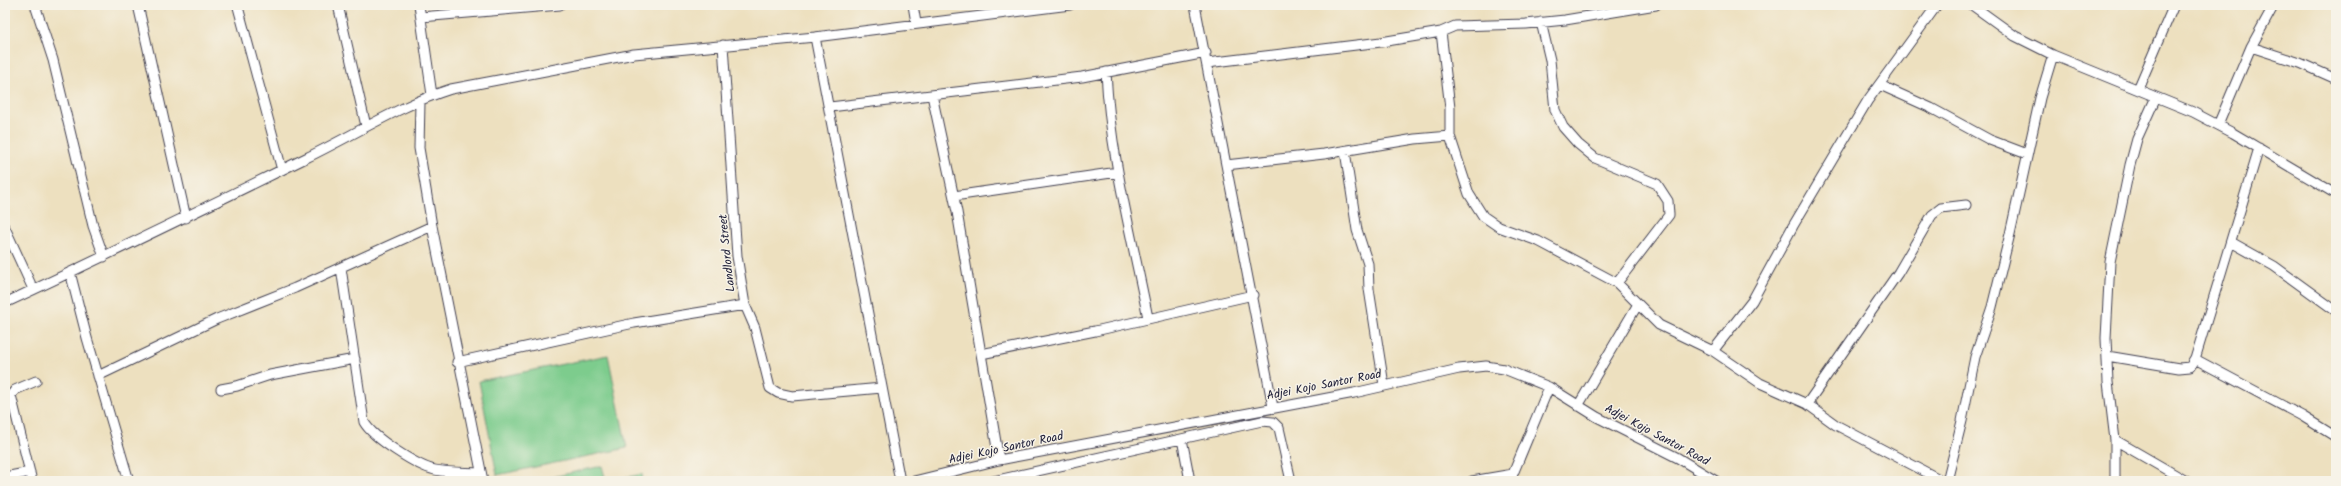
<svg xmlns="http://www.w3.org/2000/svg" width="2341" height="486" font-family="Kalam,sans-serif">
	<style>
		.green { fill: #7dcc8d; stroke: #507764 }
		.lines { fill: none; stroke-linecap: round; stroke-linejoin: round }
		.street-casing { stroke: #403e4f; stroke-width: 11 }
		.street { stroke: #fff; stroke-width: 9 }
		.labels { text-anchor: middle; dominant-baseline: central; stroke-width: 3; stroke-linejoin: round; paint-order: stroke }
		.street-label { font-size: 12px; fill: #22223b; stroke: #f7f3e8 }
	</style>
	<rect width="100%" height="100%" fill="#f7f3e8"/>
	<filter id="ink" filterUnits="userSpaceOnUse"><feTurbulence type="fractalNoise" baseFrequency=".025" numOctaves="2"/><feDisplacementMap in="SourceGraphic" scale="8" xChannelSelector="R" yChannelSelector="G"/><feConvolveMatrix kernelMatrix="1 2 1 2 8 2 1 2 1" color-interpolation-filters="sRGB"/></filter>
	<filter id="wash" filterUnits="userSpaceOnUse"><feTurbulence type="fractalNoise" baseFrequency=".012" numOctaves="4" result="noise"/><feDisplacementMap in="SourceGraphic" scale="16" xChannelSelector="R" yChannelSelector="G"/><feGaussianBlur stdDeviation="0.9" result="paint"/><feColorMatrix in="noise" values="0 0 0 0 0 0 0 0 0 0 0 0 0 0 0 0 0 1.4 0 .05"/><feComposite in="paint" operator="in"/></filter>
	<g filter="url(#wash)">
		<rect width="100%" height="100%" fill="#ede0bf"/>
		<path class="green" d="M608,355L627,448L497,475L479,381Z
			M602,466L606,481H534Z
			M642,474L643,481H614V480Z"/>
	</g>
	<g filter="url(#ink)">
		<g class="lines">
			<g class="street-casing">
				<path id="street" d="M35,5L53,60L93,226L104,257
					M138,5L186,218
					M338,5L366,126
					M419,5L432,95
					M913,5L916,23
					M1195,5L1273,407
					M1972,5L2015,36L2053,55L2156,97L2137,139L2130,165L2110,262L2106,338L2108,382L2115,440V481
					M238,7L282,170
					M421,17L560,5
					M1541,22L1550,60L1555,110L1563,127L1578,144L1595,158L1657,184L1668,201L1669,215L1617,283
					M1441,32L1450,108V136
					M815,37L900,481
					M723,45L737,256L745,305L755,328L770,388L778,393L792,396L882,388
					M2251,47L2300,63L2336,79
					M1207,63L1381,42L1441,32L1455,26L1526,24L1565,20L1656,5
					M1106,72C1110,155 1132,237 1148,318
					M1880,85L1931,108L1990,140L2027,154
					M2138,89L2174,5
					M932,95L957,212L999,460
					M2156,97L2193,112L2233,133L2336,194
					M420,102L419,148L432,226L483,481
					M830,107L1082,77L1206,53
					M2218,125L2251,47L2274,5
					M1345,151L1357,230L1368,264L1369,289L1384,385
					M1226,165L1324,154L1415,139L1450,136L1469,194L1483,216L1499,227L1538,241L1617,283L1659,325L1713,351L1760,383L1807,404L1836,425L1943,481
					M954,196L1118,172
					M5,228L33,289
					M2231,242L2274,266L2336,311
					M341,268L364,422C373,438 417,466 435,470C450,473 466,472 481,473
					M70,272L87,338L129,481
					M5,303C106,256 206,207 306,158C354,135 400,105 451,89L634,54L815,37L1070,5
					M1713,351L1752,301L1793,226L1868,100L1937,5
					M981,354L1095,331L1253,295
					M2107,356L2179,368L2190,367L2195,359L2259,148
					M2195,359L2302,416L2336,437
					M457,362L634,323L745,305
					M98,376L217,319L295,288L432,226
					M221,389L237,386L270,375L355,359
					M1807,404L1898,273L1932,215L1941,208L1966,205
					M1578,406L1638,304
					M1182,439L1190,481
					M2115,440L2186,481
					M5,477L30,472
					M32,481L11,395L15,390L36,381
					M914,481L999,460L1354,393L1459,369L1486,366L1504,369L1549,387L1597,417L1678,458L1716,481
					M993,481L1262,421L1273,422L1279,428L1291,481
					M1472,481L1513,474
					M1510,481L1549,387
					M1947,481L1962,421L1975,357L1992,307L2010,234L2040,98L2053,55"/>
			</g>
			<use href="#street" class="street"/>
		</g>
	</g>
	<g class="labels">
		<g class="street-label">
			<text transform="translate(727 253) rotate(-96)">Landlord Street</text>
			<text transform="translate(1324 385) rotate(-11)">Adjei Kojo Santor Road</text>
			<text transform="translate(1657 435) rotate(28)">Adjei Kojo Santor Road</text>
			<text transform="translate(1006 448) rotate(-12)">Adjei Kojo Santor Road</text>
		</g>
	</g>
	<rect width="2341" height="486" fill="none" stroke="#f7f3e8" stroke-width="20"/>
</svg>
